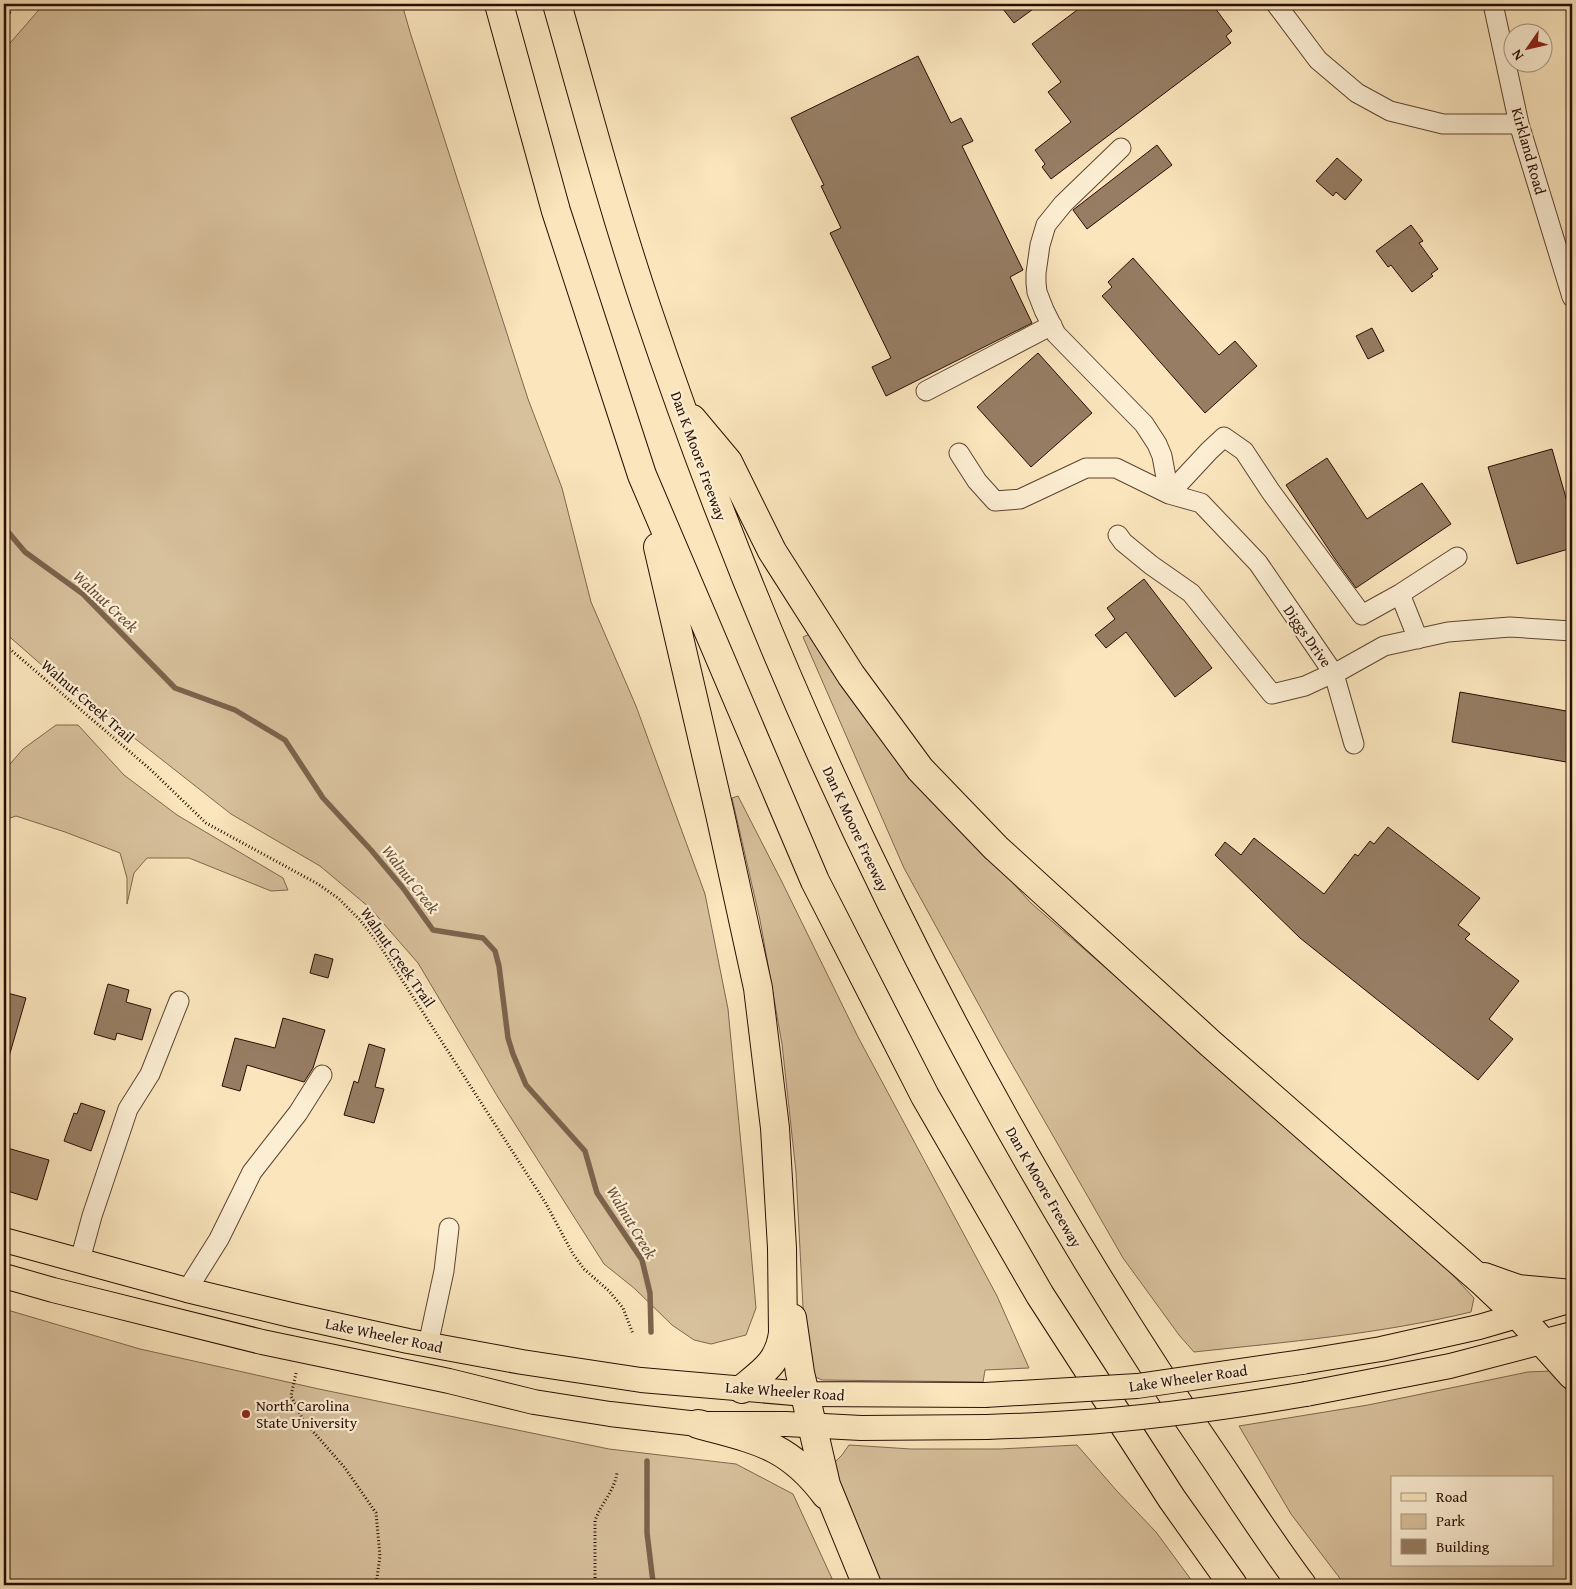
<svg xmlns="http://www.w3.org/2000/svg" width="1576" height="1589" font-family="'Gentium Book Plus',serif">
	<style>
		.green { fill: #d7c09c; stroke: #80664f; fill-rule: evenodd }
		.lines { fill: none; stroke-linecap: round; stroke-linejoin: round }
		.stream { stroke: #7c634c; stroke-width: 5.5 }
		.building { fill: #967d63; stroke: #2a0d02 }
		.minor-casing { stroke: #5e4330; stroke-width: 21 }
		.major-casing { stroke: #2a0d02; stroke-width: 26 }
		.highway-casing { stroke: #2a0d02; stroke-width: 30 }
		.path { stroke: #2a0d02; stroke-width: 3; stroke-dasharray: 1 2.5; stroke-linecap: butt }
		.minor { stroke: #fceed3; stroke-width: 19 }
		.major { stroke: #fae5bc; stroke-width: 24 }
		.highway { stroke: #fae5bc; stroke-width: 28 }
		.rail { stroke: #2a0d02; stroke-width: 4; stroke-dasharray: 9 9; stroke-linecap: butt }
		.major-bridge-casing { stroke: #2a0d02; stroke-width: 26; stroke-linecap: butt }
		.major-bridge { stroke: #fae5bc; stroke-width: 24 }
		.poi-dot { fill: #8f2418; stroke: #fceed3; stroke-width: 2 }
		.labels { text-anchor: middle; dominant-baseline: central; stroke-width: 4.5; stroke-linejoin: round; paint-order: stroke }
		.street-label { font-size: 15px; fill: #2a0d02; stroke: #fceed3 }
		.poi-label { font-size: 15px; fill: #2a0d02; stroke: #fceed3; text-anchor: start }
		.water-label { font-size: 16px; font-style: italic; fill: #684d39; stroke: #fceed3 }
	</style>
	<rect width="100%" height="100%" fill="#fae5bc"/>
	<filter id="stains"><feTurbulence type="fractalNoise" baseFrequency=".004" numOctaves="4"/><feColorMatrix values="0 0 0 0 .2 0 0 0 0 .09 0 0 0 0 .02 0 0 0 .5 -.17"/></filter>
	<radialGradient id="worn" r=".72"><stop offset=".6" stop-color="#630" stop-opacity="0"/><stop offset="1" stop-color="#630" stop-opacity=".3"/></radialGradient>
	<path class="green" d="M44,4H402L410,32L528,399L562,488L591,602L636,706L705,894L728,1009L748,1217L756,1308L746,1335L711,1344L694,1340L672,1325L634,1288L604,1264L499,1099L418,963L370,908L320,866L231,814L44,667L4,632V50Z
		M810,634L916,777L1031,903L1311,1146L1448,1270L1474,1298L1471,1312C1380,1334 1287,1342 1194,1352L1179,1335L1123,1258L1001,1045L904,868L803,637Z
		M56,725H78L124,775L177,815L283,878L288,890L271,891L189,858H147L134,873L127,904V878L120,853L65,832L16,816L4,820V771L23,749Z
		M738,796L782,882L858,1037L997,1296L1029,1368L985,1370L983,1382L822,1380L813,1376L804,1327L796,1172L782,1044L760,920L732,798Z
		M4,1309L140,1349L319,1389L609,1449L736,1464L793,1494L835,1585H4Z
		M1551,1371L1572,1397V1585H1345L1291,1514L1239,1426L1368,1405L1528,1372ZM1392,1478H1552V1565H1392Z
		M849,1445L911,1449H1000L1077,1445L1116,1490L1156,1532L1195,1585H877L832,1465L842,1455Z"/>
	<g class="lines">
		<path class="stream" d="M4,527L25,552L83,594L175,688L235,710L285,740L323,798L371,850L403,888L433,930L483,938L495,951L499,966L508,1038L513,1054L526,1085L585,1151L597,1193L642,1260L650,1293L651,1332
			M647,1461V1533L653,1582L655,1585"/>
	</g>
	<path class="building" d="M999,4H1040L1014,23Z
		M1085,4H1212L1232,31L1226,36L1231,43L1051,179L1042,167L1045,164L1035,150L1071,122L1048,92L1061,82L1032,44Z
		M918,56L951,123L961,118L973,141L962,146L1023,270L1010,277L1032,323L886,396L872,367L891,358L830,233L841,228L821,186L824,185L791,118Z
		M1157,145L1172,165L1087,229L1073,210Z
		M1337,158L1362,180L1345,200L1336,192L1333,196L1316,181Z
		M1411,225L1423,241L1419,243L1438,269L1431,274L1433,276L1412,292L1391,265L1388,267L1376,251Z
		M1133,258L1219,355L1235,341L1257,366L1205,413L1102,296L1112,287L1108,282Z
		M1372,328L1384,351L1368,359L1356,336Z
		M1038,353L1092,413L1031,467L977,407Z
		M1552,449L1572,519V548L1517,564L1488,467Z
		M1327,458L1367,519L1422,483L1451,524L1356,588L1335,559L1286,485Z
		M1144,579L1212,668L1175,697L1126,632L1106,648L1095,635L1115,619L1107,608Z
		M1460,692L1572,712V763L1452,742Z
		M1388,827L1480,898L1458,925L1470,934L1465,939L1519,981L1489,1019L1513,1039L1478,1080L1300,938L1215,855L1225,842L1241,855L1254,838L1324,894L1355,854L1358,856L1370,841L1374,844Z
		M315,954L333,959L328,978L310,973Z
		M108,984L129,990L126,1002L151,1009L142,1040L117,1033L115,1040L94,1034Z
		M4,992L26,998L8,1060H4Z
		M283,1018L325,1030L313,1068L304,1082L247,1065L240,1091L222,1086L235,1038L275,1048Z
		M369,1044L385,1049L375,1087L384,1089L374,1123L344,1115L354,1081L358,1083Z
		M81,1103L105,1111L91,1151L64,1141L74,1113L77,1114Z
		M4,1147L49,1160L37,1200L4,1190Z"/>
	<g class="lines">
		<g class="minor-casing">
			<path id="minor" d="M1276,4L1318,60L1357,93L1390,111L1443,124H1519
				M1493,4L1519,124L1572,297
				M1121,148L1063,204L1046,225L1040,245L1036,273V283L1037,292L1044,310L1056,334L1144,424L1157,444L1162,456L1169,494
				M926,391L1052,325
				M959,453L977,481L995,501L1020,499L1086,468H1116L1169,494L1201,503L1258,563L1334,674L1384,646L1448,632L1510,627L1572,631
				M1169,494L1209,451L1224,437L1244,451L1271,492L1362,615L1400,594
				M1118,535L1123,542L1151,565L1191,593L1272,694L1305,686L1333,673
				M1418,639L1400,594L1457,557
				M1334,674L1354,744
				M80,1260L92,1216L128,1109L150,1074L179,1001
				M187,1290L219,1239L252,1172L298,1113L322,1075
				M428,1345L444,1271L449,1228"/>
		</g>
		<g class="major-casing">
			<path id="major" d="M4,1240L187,1290L291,1315L408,1341L522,1362L641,1380L805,1394L985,1395
				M4,1276L53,1290L262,1342L449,1381L534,1402L610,1414L698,1424H786L861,1428L987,1427
				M1302,1362L1381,1349L1479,1327L1572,1300
				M1306,1394L1450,1366L1572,1334"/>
		</g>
		<g class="highway-casing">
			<path id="highway" d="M499,4L556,211L642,475L815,881L925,1096L1040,1295L1172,1499L1233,1585
				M557,4C586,106 613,208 647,309C784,716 974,1107 1217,1461C1245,1503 1272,1545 1302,1585
				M692,419L728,462L772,551L851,675L920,769L996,848L1211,1044L1484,1283L1519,1316L1572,1375
				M658,547L720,814L758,988L775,1128L782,1248L783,1333C779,1362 764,1371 742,1389
				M1484,1277L1518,1289L1572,1294
				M792,1318L800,1373L826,1485L867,1585
				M698,1424C756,1440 788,1444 826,1495"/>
		</g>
		<path class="path" d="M4,644L150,769L206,823L318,884L338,898L359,919L377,941L545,1202L573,1254L584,1269L609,1291L623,1308L633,1334
			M296,1373L291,1396L303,1420L345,1468L376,1513L380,1556L376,1585
			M595,1585V1521C601,1503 614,1492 617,1473"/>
		<use href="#minor" class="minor"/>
		<use href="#major" class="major"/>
		<use href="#highway" class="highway"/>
		<path class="rail" d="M4,18L16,4"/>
		<g class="major-bridge-casing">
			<path id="major-bridge" d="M985,1395L1137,1386L1302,1362
				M987,1427C1015,1426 1043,1425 1071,1423C1150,1418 1229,1407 1306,1394"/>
		</g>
		<use href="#major-bridge" class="major-bridge"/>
	</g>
	<circle class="poi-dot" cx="246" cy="1414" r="5"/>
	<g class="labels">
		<g class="street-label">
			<text transform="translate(1529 151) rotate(74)">Kirkland Road</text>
			<text transform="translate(699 456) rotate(70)">Dan K Moore Freeway</text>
			<text transform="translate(1308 636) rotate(55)">Diggs Drive</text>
			<text transform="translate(88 701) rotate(41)">Walnut Creek Trail</text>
			<text transform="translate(856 829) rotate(65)">Dan K Moore Freeway</text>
			<text transform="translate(398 957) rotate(55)">Walnut Creek Trail</text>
			<text transform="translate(1044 1187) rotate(60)">Dan K Moore Freeway</text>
			<text transform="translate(384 1335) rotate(12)">Lake Wheeler Road</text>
			<text transform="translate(1188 1378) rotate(-8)">Lake Wheeler Road</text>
			<text transform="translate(785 1391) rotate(4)">Lake Wheeler Road</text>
		</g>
		<g class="poi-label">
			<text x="256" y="1405">North Carolina<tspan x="256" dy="17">State University</tspan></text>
		</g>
		<g class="water-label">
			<text transform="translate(106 601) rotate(43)">Walnut Creek</text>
			<text transform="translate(411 879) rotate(52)">Walnut Creek</text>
			<text transform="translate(632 1222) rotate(59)">Walnut Creek</text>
		</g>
	</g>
	<rect width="1576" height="1589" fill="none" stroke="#fae5bc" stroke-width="20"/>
	<rect x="5" y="5" width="1566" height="1579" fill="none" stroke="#2a0d02" stroke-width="2.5"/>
	<rect x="10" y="10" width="1556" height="1569" fill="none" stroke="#2a0d02"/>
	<rect x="1391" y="1476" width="162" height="90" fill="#fceed3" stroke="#a8947f"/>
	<rect x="1401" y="1493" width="25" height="8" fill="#fae5bc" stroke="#a8947f"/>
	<text x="1436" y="1502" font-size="15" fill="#2a0d02">Road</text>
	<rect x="1401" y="1514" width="25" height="15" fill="#d7c09c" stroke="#a8947f"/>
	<text x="1436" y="1526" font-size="15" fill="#2a0d02">Park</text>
	<rect x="1401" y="1539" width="25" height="15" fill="#967d63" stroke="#a8947f"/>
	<text x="1436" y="1552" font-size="15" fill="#2a0d02">Building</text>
	<g transform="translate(1528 48) rotate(236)"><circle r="24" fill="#fceed3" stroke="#a8947f"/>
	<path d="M0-4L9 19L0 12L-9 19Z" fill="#8f2418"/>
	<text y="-8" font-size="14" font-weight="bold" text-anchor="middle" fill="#2a0d02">N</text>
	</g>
	<rect width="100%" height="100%" filter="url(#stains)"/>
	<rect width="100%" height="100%" fill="url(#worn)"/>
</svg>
